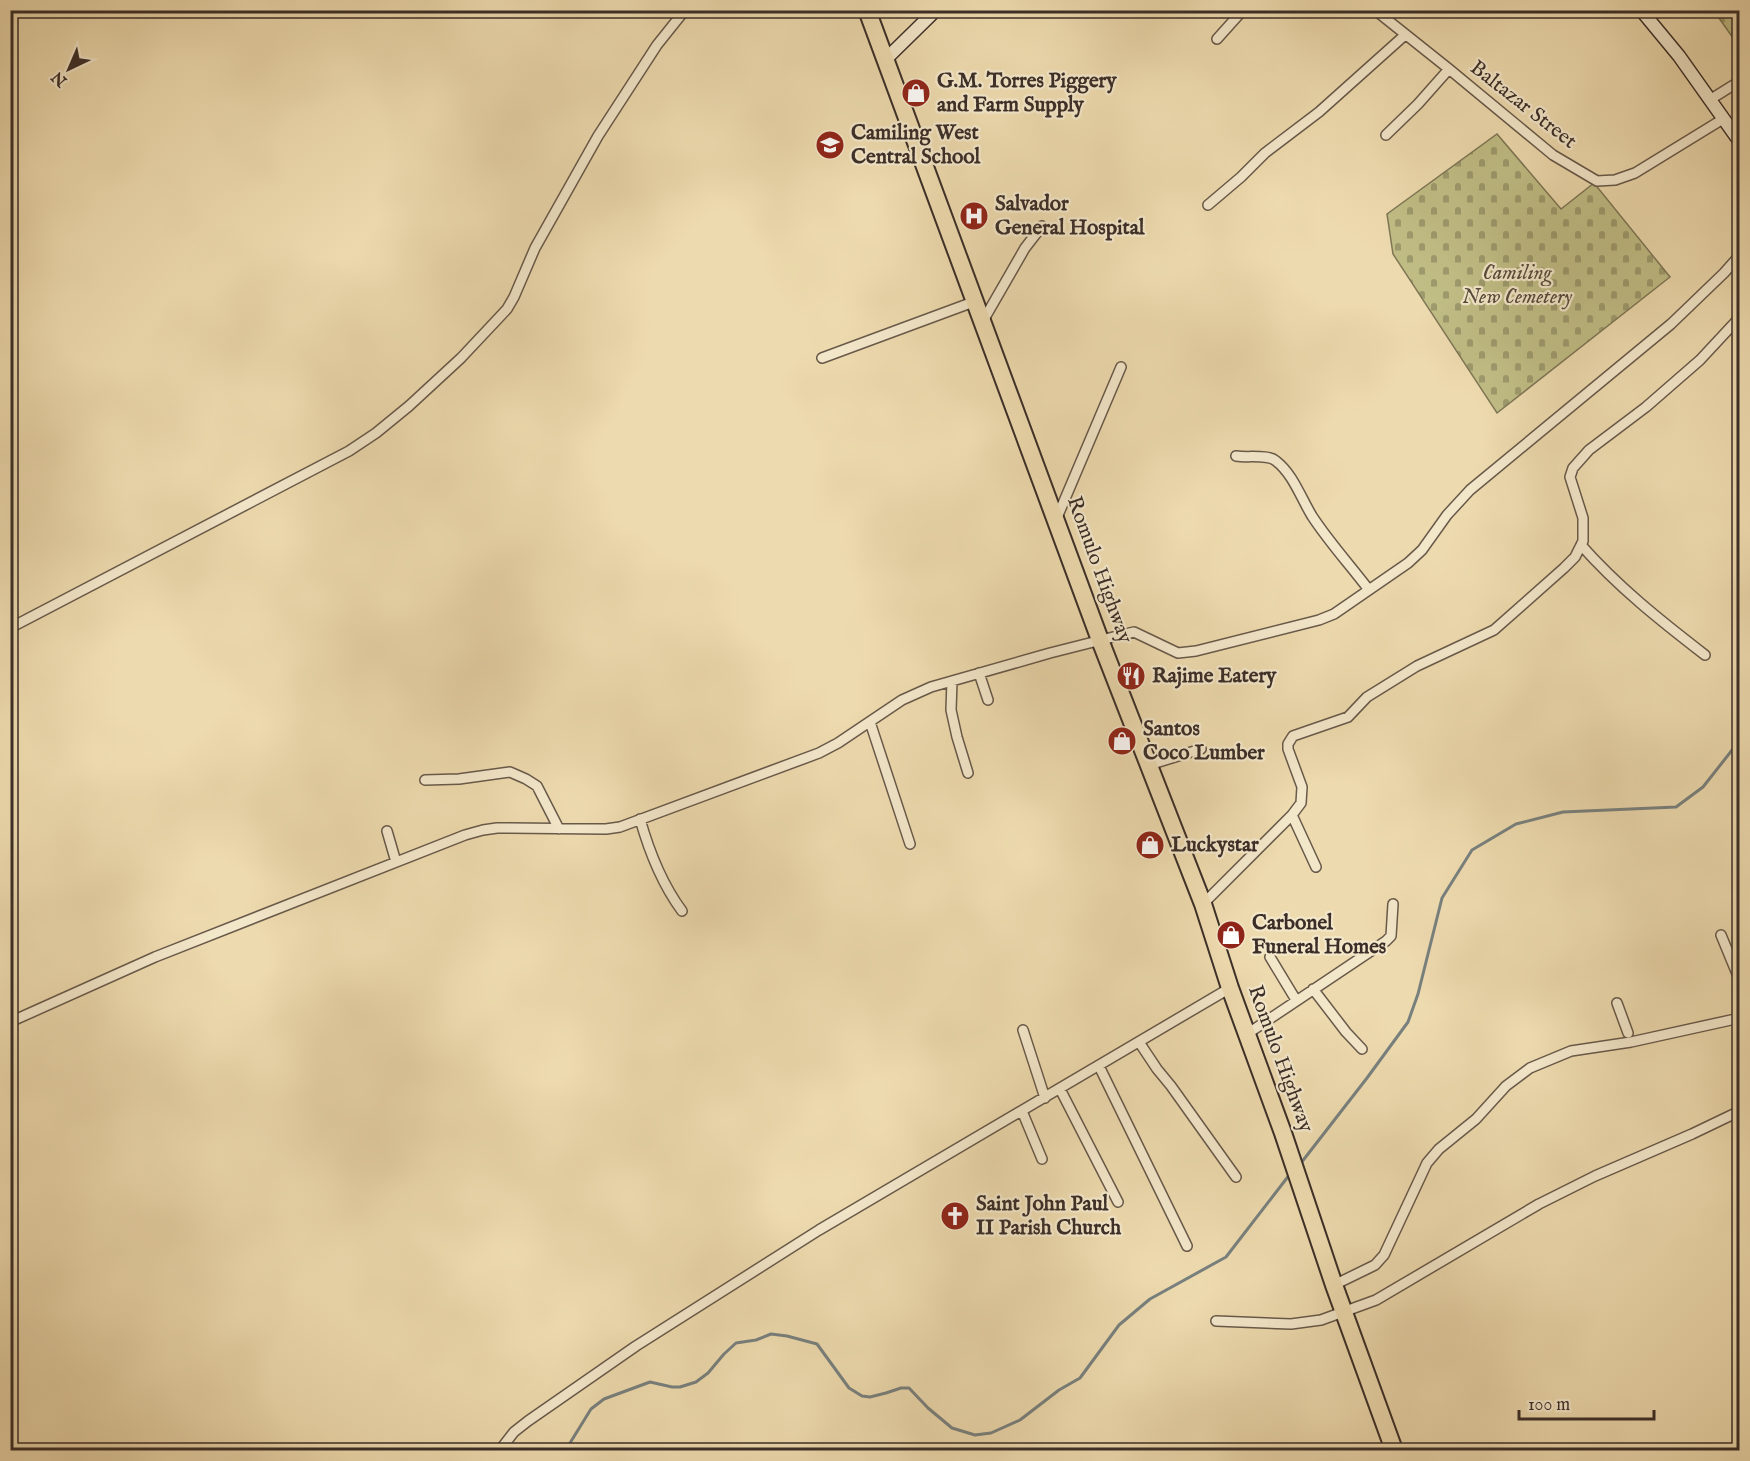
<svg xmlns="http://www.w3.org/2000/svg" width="1750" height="1461" font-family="'IM FELL English',serif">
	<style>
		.cemetery { fill: url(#cemetery-stones); stroke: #7e7656; stroke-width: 1.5 }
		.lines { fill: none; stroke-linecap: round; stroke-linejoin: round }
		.stream { stroke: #78807e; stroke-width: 3 }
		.street-casing { stroke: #68594a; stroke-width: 12 }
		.secondary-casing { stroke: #3b2e28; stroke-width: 15 }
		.highway-casing { stroke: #3b2e28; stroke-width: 20 }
		.street { stroke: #f3e7ca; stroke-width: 9 }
		.secondary { stroke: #f3e7ca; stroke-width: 12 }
		.highway { stroke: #eddaae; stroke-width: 16 }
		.labels { text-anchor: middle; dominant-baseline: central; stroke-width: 4.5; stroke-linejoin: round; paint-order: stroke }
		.poi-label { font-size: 21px; font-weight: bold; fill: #3b2e28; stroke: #f3e7ca; text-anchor: start }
		.street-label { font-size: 21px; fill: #3b2e28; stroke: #f3e7ca }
		.park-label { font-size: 21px; font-style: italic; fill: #564b3b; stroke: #f3e7ca }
	</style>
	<defs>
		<pattern id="cemetery-stones" width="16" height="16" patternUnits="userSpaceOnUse" patternTransform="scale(1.5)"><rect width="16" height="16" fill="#c0bd85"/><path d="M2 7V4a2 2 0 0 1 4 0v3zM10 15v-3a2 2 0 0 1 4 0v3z" fill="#9d9a6d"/></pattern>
	</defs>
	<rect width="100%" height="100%" fill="#eddaae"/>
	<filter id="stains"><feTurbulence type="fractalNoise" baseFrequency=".00333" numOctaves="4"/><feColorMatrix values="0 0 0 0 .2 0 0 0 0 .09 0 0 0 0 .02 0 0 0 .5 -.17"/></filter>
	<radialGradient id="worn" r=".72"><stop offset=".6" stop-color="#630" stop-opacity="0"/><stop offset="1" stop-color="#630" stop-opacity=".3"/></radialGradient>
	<path class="cemetery" d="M1714,11H1739L1740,44L1738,45Z
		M1497,134L1561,209L1594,183L1670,277L1497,413L1393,254L1387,214Z"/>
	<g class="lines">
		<path class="stream" d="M1301,1163L1367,1078L1408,1022L1418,994L1442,898L1472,850L1516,824L1563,812L1676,807L1703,787L1740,740
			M567,1450L570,1443L591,1409L604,1399L650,1382L672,1387H680L696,1382L708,1373L724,1354L736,1343L756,1340L771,1334L787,1336L817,1344L849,1388L862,1396L870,1397L886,1393L901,1388H909L928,1408L952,1428L975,1435L991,1433L1020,1420L1059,1390L1080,1378L1119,1325L1150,1299L1226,1257L1290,1174"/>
		<g class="street-casing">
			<path id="street" d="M1375,10L1449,69L1553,155L1597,181L1615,180L1635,173L1723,119
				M1217,39L1243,10
				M1711,99L1740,81
				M1386,135L1418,104L1449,69
				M1208,205L1241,177L1265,153L1319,112L1405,35
				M983,321L1025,248L1042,226
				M822,358L976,301
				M1236,456C1248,458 1268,454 1276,461C1293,474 1301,498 1312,516C1329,542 1350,565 1369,590
				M1056,520L1121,367
				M1581,545C1618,587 1661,621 1705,655
				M10,628L349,451L376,433L409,406L461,358L507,309L514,297L535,248L598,136L657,45L685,10
				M979,673L988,700
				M952,681L951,710L957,737L968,773
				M870,722L910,844
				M1149,765L1201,749
				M425,780L459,779L510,772L526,779L537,786L559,829
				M1292,815L1316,867
				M640,819C649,851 662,884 682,911
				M387,831L396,862
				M1203,904L1292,815L1301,803L1302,787L1288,749V744L1293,736L1348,717L1367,697L1417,666L1494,630L1564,568L1575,557L1583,541V518L1570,477L1573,468L1589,450L1646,407L1700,360L1740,317
				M1721,935L1740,981
				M1270,957L1296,1000
				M1313,989L1346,1032L1362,1049
				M1617,1003L1628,1033
				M10,1022L155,957L465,835L483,830L497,828L606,829L620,827L819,753L838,743L902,700L931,687L1050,653L1125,634L1134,632L1178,653L1196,651L1319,620L1334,614L1408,563L1422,550L1447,515L1470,490L1671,324L1724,273L1740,255
				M1023,1030L1045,1098
				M1247,1034L1386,941L1391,936L1393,904
				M1139,1042L1157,1069L1171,1086L1236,1177
				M1099,1066L1187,1246
				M1060,1089L1118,1202
				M1022,1111L1042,1159
				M1334,1285L1375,1265L1384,1255L1427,1163L1439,1149L1476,1119L1506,1086L1530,1068L1571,1051L1631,1042L1740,1018
				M1216,1321L1291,1324L1321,1320L1376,1300L1539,1204L1595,1176L1692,1134L1740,1111
				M500,1450L514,1432L528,1421L636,1346L819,1230L1230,988"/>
		</g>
		<g class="secondary-casing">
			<path id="secondary" d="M1641,10L1679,56L1740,142
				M886,59L936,10"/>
		</g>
		<g class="highway-casing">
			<path id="highway" d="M867,10L1100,640L1203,904L1230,988L1283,1133L1334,1285L1394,1450"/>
		</g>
		<use href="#street" class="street"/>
		<use href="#secondary" class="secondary"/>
		<use href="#highway" class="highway"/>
	</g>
	<defs>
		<g id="shop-disc" transform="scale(1.5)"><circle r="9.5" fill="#8f2418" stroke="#f3e7ca"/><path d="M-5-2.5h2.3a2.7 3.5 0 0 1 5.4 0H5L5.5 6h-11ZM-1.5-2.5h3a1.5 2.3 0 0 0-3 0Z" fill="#fff"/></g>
		<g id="school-disc" transform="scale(1.5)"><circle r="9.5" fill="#8f2418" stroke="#f3e7ca"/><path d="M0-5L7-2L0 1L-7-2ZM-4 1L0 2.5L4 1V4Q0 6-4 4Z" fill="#fff"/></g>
		<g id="hospital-disc" transform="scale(1.5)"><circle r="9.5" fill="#8f2418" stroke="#f3e7ca"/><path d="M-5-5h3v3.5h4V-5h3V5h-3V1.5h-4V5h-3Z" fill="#fff"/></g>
		<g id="restaurant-disc" transform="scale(1.5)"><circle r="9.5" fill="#8f2418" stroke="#f3e7ca"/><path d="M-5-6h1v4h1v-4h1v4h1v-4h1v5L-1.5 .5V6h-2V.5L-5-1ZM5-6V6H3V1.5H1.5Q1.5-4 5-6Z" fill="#fff"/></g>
		<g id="church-disc" transform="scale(1.5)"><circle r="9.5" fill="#8f2418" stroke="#f3e7ca"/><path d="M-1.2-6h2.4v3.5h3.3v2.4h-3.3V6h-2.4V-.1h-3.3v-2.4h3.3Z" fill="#fff"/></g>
	</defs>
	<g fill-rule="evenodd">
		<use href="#shop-disc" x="916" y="93"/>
		<use href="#school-disc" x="830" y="145"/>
		<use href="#hospital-disc" x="974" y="216"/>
		<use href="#restaurant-disc" x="1131" y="676"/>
		<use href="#shop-disc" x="1122" y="741"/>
		<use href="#shop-disc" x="1150" y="845"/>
		<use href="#shop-disc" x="1231" y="935"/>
		<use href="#church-disc" x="955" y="1216"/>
	</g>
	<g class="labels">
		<g class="poi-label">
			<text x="937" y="81">G.M. Torres Piggery<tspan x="937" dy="24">and Farm Supply</tspan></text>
			<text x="851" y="133">Camiling West<tspan x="851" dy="24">Central School</tspan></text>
			<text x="995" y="204">Salvador<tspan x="995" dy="24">General Hospital</tspan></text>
			<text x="1152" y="676">Rajime Eatery</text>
			<text x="1143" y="729">Santos<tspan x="1143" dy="24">Coco Lumber</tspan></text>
			<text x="1171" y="845">Luckystar</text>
			<text x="1252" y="923">Carbonel<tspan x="1252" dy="24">Funeral Homes</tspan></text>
			<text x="976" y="1204">Saint John Paul<tspan x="976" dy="24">II Parish Church</tspan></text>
		</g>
		<g class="street-label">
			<text transform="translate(1523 105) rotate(38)">Baltazar Street</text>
			<text transform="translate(1099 570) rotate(70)">Romulo Highway</text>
			<text transform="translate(1280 1059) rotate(70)">Romulo Highway</text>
		</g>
		<g class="park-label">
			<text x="1517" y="273">Camiling<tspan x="1517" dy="24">New Cemetery</tspan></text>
		</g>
	</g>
	<rect width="1750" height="1461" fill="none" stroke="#eddaae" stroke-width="36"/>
	<rect x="12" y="12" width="1726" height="1437" fill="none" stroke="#3b2e28" stroke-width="3"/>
	<rect x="18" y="18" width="1714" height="1425" fill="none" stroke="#3b2e28" stroke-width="1.5"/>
	<g transform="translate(69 69) rotate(224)" stroke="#f3e7ca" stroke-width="4.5" paint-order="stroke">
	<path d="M0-4.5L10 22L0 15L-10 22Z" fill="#3b2e28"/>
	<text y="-9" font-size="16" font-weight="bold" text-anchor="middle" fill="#3b2e28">N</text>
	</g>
	<path d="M1519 1410v9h135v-9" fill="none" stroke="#3b2e28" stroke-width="3"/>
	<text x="1528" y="1410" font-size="18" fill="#3b2e28" stroke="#f3e7ca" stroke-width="4.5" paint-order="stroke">100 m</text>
	<rect width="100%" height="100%" filter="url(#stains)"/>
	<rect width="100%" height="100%" fill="url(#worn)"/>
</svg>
